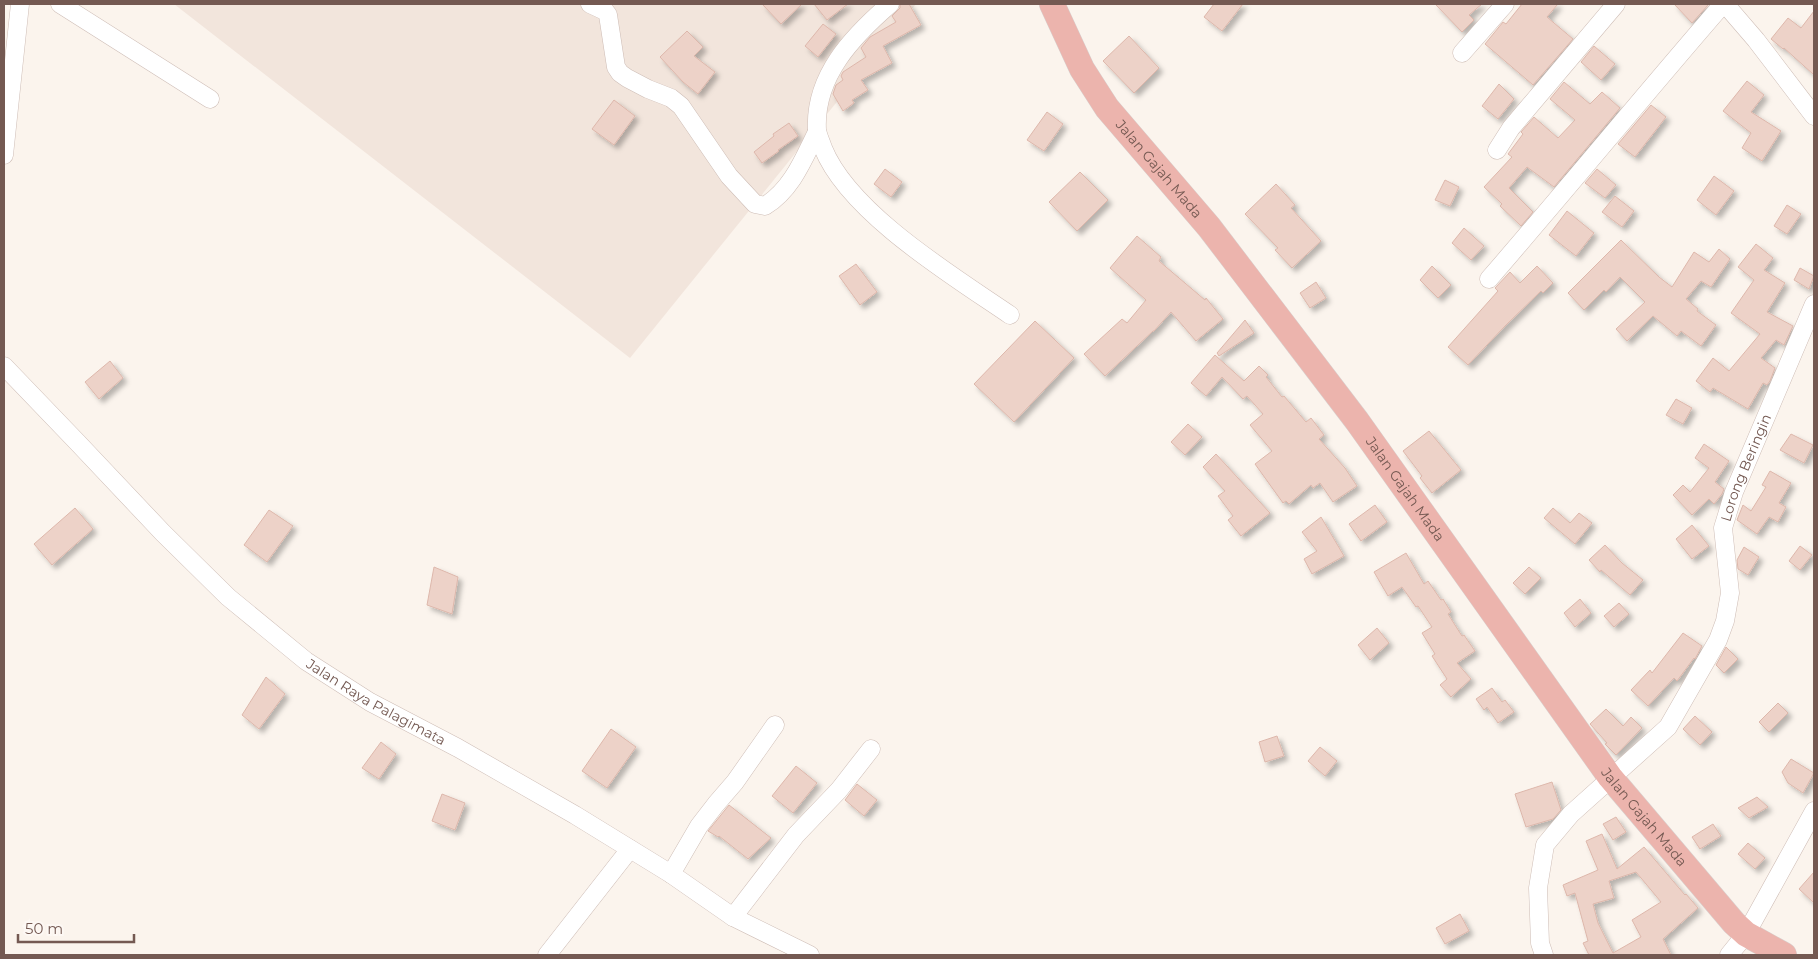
<svg xmlns="http://www.w3.org/2000/svg" width="1818" height="959" font-family="Montserrat,sans-serif">
	<style>
		.residential { fill: #f2e5dc }
		.building { fill: #edd2c8; stroke: #ddb7ab; fill-rule: evenodd; filter: url(#shadow) }
		.lines { fill: none; stroke-linecap: round; stroke-linejoin: round }
		.minor-casing { stroke: #cebdb6; stroke-width: 19 }
		.highway-casing { stroke: #d8d1cf; stroke-width: 26 }
		.minor { stroke: #fff; stroke-width: 18 }
		.highway { stroke: #ecb4ad; stroke-width: 25 }
		.labels { text-anchor: middle; dominant-baseline: central; stroke-width: 4.5; stroke-linejoin: round; paint-order: stroke }
		.street-label { font-size: 14px; fill: #745952; stroke: #fdf8f4 }
	</style>
	<defs>
		<filter id="shadow"><feDropShadow dx="4" dy="4" stdDeviation="2.5" flood-color="#0004"/></filter>
	</defs>
	<rect width="100%" height="100%" fill="#fbf4ed"/>
	<path class="residential" d="M174,4H916L630,358Z"/>
	<path class="building" d="M762,4H802L781,24Z
		M814,4H848L827,20Z
		M900,4H909L921,25L883,46L892,63L861,80L868,90L852,100L854,103L843,111L833,94L836,85L843,80L841,76L843,72L866,57L861,48L870,37L896,22L892,16L900,8Z
		M1214,4H1243L1222,31L1204,17Z
		M1435,4H1482L1469,15L1474,20L1462,32Z
		M1522,4H1558L1547,17L1573,39L1533,85L1485,44L1503,22L1506,24Z
		M1674,4H1709L1692,23Z
		M1814,11V75L1784,48L1783,49L1771,39L1788,18L1801,28Z
		M823,24L836,34L818,57L805,46Z
		M687,31L703,47L694,56L715,72L698,94L683,82L660,57Z
		M1129,36L1159,68L1134,93L1103,61Z
		M1594,46L1615,64L1601,80L1581,62Z
		M1747,81L1764,95L1751,112L1781,131L1762,161L1742,148L1751,133L1723,111Z
		M1564,82L1590,104L1602,92L1620,108L1554,187L1527,167L1509,188L1533,212L1521,226L1500,206L1502,204L1484,187L1512,157L1508,154L1523,134L1521,132L1534,117L1558,138L1575,120L1550,99Z
		M1499,84L1514,99L1498,119L1482,106Z
		M614,100L635,116L614,145L592,129Z
		M1651,105L1666,117L1635,157L1618,144Z
		M1047,112L1063,124L1044,151L1027,140Z
		M789,123L798,136L778,150L779,151L762,163L754,152L774,136L773,134Z
		M885,169L902,182L891,197L874,184Z
		M1597,169L1616,185L1605,198L1585,183Z
		M1080,172L1108,200L1077,231L1049,202Z
		M1714,176L1734,191L1716,215L1697,200Z
		M1445,180L1459,187L1450,206L1435,200Z
		M1276,184L1295,205L1291,208L1321,241L1292,268L1275,250L1278,248L1245,214Z
		M1615,196L1634,211L1622,227L1602,212Z
		M1787,205L1801,214L1787,234L1774,226Z
		M1567,211L1594,233L1576,256L1549,235Z
		M1464,228L1484,246L1471,260L1452,243Z
		M1137,236L1161,257L1159,261L1205,300L1206,298L1223,319L1196,341L1171,312L1154,331H1153L1105,376L1084,354L1122,319L1127,323L1146,300L1110,268Z
		M1621,240L1659,277L1672,287L1694,252L1709,262L1719,249L1730,259L1711,287L1701,281L1686,299L1698,309L1697,311L1716,325L1701,346L1681,331L1677,336L1653,316L1627,341L1616,329L1645,302L1620,277L1606,292L1604,290L1584,310L1568,293Z
		M1756,244L1773,258L1764,270L1785,283L1767,312L1793,326L1784,345L1776,340L1761,358L1775,368L1770,381L1767,385L1763,383L1748,409L1713,388L1710,392L1696,381L1713,358L1729,371L1760,334L1731,313L1754,280L1738,267Z
		M856,264L877,292L860,305L839,276Z
		M1432,266L1451,285L1438,298L1420,280Z
		M1537,266L1553,283L1543,293L1541,291L1505,326L1468,365L1448,347L1498,291L1495,288L1510,272L1520,283Z
		M1800,268L1814,276L1809,289L1794,280Z
		M1316,282L1326,298L1310,308L1300,293Z
		M1245,320L1254,333L1219,356L1217,353Z
		M1035,321L1074,358L1014,422L974,384Z
		M1215,355L1244,381L1259,366L1268,375L1266,377L1282,397L1284,396L1306,422L1311,418L1324,435L1319,439L1345,468L1357,486L1333,502L1320,483L1313,488L1311,485L1289,504L1286,501L1283,503L1255,464L1272,451L1250,425L1263,414L1247,396L1243,399L1222,377L1206,396L1191,383Z
		M110,361L123,378L99,399L85,382Z
		M1676,399L1692,408L1683,424L1666,415Z
		M1188,424L1202,437L1185,455L1171,442Z
		M1429,431L1461,470L1432,493L1420,478L1422,476L1403,451Z
		M1791,434L1813,445L1804,463L1780,450Z
		M1704,444L1729,461L1715,482L1724,489L1722,494L1714,504L1709,499L1692,515L1673,495L1683,485L1690,492L1709,468L1695,458Z
		M1216,454L1270,513L1241,536L1228,520L1233,516L1218,496L1225,491L1203,467Z
		M1770,471L1791,483L1779,503L1786,507L1778,522L1769,517L1757,534L1737,520L1743,505L1751,511L1766,487L1762,485Z
		M1375,505L1387,522L1361,541L1349,524Z
		M75,508L93,529L52,565L34,544Z
		M1553,508L1570,523L1579,513L1592,523L1575,544L1544,518Z
		M269,510L293,526L267,562L244,545Z
		M1321,517L1344,556L1312,574L1304,559L1317,551L1302,532Z
		M1692,525L1709,546L1692,559L1676,539Z
		M1605,545L1622,563L1643,580L1630,595L1601,570L1600,572L1589,560Z
		M1800,546L1812,555L1800,570L1789,561Z
		M1744,547L1759,557L1748,575L1738,569L1737,560Z
		M1406,553L1424,584L1428,581L1441,600L1443,599L1451,612L1448,614L1462,636L1464,635L1475,651L1457,663L1471,679L1451,697L1440,685L1447,679L1432,656L1435,654L1422,633L1432,627L1418,606L1416,607L1402,587L1388,596L1374,572Z
		M434,567L458,577L452,614L427,605Z
		M1529,567L1541,578L1525,594L1513,583Z
		M1580,599L1591,613L1575,627L1564,613Z
		M1619,603L1629,614L1614,627L1604,616Z
		M1377,628L1389,643L1370,660L1358,645Z
		M1683,633L1702,646L1695,659L1694,658L1677,681L1674,678L1648,706L1631,690L1650,670L1652,673Z
		M1726,647L1738,659L1724,673L1716,665Z
		M266,677L285,694L259,729L242,715Z
		M1492,688L1502,702L1505,700L1514,712L1498,723L1487,707L1484,710L1476,699Z
		M1778,703L1788,713L1769,732L1759,722Z
		M1606,709L1623,726L1631,717L1642,728L1616,755L1605,744L1607,743L1590,724Z
		M1695,716L1712,732L1700,745L1683,729Z
		M611,729L636,747L607,788L582,771Z
		M1277,736L1284,756L1265,762L1259,742Z
		M381,742L396,754L379,779L362,768Z
		M1320,747L1337,761L1325,776L1308,761Z
		M1791,759L1814,773L1803,793L1788,783L1782,772Z
		M796,766L817,783L793,813L772,796Z
		M1552,782L1561,810L1553,819L1526,827L1515,794Z
		M857,784L877,800L864,816L845,800Z
		M442,794L465,803L455,830L432,821Z
		M1757,797L1768,807L1749,818L1738,808Z
		M729,805L771,838L748,859L719,836L718,837L708,831Z
		M1616,817L1626,832L1613,840L1603,824Z
		M1713,824L1721,836L1700,849L1692,837Z
		M1602,834L1617,869L1644,847L1685,895L1686,894L1698,908L1663,939L1671,955H1589L1583,943L1588,941L1575,893L1567,896L1563,885L1598,870L1586,841ZM1636,872L1661,902L1632,920L1641,937L1613,953L1598,923L1593,904L1614,898L1609,881Z
		M1748,843L1765,858L1755,869L1738,854Z
		M1814,872V903L1799,889Z
		M1460,914L1469,931L1445,944L1436,928Z"/>
	<g class="lines">
		<g class="minor-casing">
			<g id="minor">
				<path d="M60,4L210,99"/>
				<path d="M590,4L605,11L608,15L616,67L620,73L627,78L648,89L671,98L681,106L729,176L755,204L765,206C792,189 803,160 817,132"/>
				<path d="M890,4C853,36 814,76 817,130C818,136 821,142 823,148C849,213 953,276 1010,315"/>
				<path d="M1725,4L1756,40L1814,116"/>
				<path d="M1462,53L1505,4"/>
				<path d="M1497,150L1511,128L1616,4"/>
				<path d="M4,155L20,4"/>
				<path d="M1489,279C1568,188 1644,95 1723,4"/>
				<path id="s1" d="M4,366L78,443L163,533L228,597L306,661L370,702L458,748L575,815L671,874L733,917L810,955"/>
				<path d="M671,874L699,826L716,804L735,782L775,725"/>
				<path d="M733,917L796,835L839,790L871,749"/>
				<path d="M547,955L630,849"/>
				<path id="s2" d="M1544,955L1540,943L1538,888L1545,845L1571,814L1668,727L1718,640L1725,621L1730,593L1723,528L1734,492L1814,304"/>
				<path d="M1729,955L1746,934L1814,811"/>
			</g>
		</g>
		<g class="highway-casing">
			<g id="highway">
				<path id="s3" d="M1052,4L1082,69L1107,108L1209,227L1357,421L1610,777L1734,923L1746,934L1784,955"/>
			</g>
		</g>
		<use href="#minor" class="minor"/>
		<use href="#highway" class="highway"/>
	</g>
	<g class="labels">
		<g class="street-label">
			<text stroke="none"><textPath href="#s3" startOffset="198">Jalan Gajah Mada</textPath></text>
			<text stroke="none"><textPath href="#s2" startOffset="561">Lorong Beringin</textPath></text>
			<text stroke="none"><textPath href="#s3" startOffset="602">Jalan Gajah Mada</textPath></text>
			<text stroke="none"><textPath href="#s1" startOffset="504">Jalan Raya Palagimata</textPath></text>
			<text stroke="none"><textPath href="#s3" startOffset="1008">Jalan Gajah Mada</textPath></text>
		</g>
	</g>
	<rect width="1818" height="959" fill="none" stroke="#745952" stroke-width="10"/>
	<path d="M18 934v8h116v-8" fill="none" stroke="#745952" stroke-width="2.5"/>
	<text x="25" y="934" font-size="15" fill="#745952" stroke="#fdf8f4" stroke-width="4" paint-order="stroke">50 m</text>
</svg>
